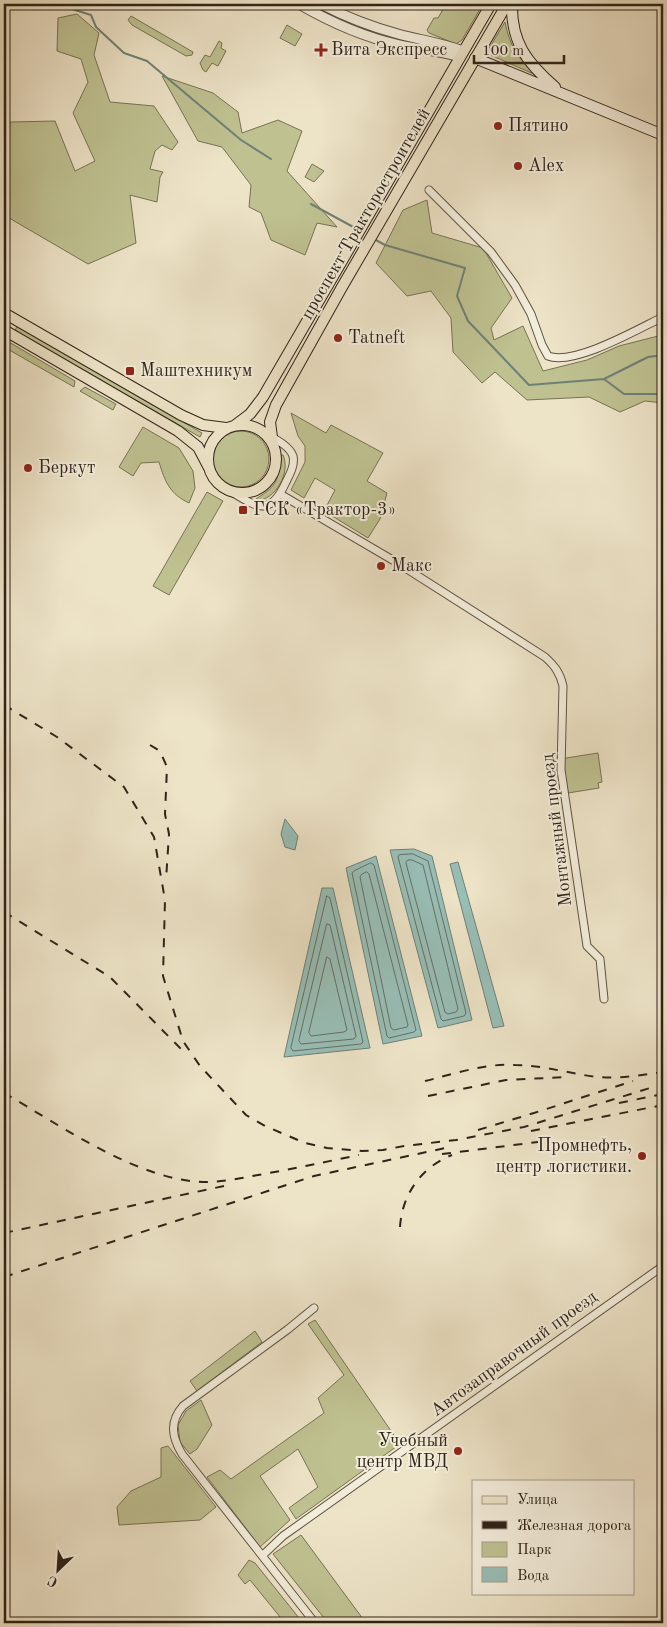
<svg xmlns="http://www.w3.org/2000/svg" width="667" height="1627" font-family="'Old Standard TT',serif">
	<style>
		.green { fill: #bfc191; stroke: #787255 }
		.water { fill: #99beb6; stroke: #6f8077 }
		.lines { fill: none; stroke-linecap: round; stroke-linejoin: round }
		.shore { stroke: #647068; stroke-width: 1 }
		.stream { stroke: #6f8077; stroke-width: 2 }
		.minor-casing { stroke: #5f5344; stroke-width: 9 }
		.tertiary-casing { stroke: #5f5344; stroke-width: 11 }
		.secondary-casing { stroke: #302319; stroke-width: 12 }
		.primary-casing { stroke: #302319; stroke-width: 12 }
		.minor { stroke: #f3eddb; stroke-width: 7 }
		.tertiary { stroke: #f3eddb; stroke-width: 9 }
		.secondary { stroke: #f3eddb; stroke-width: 10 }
		.primary { stroke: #ede3c7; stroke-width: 10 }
		.rail { stroke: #302319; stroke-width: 2; stroke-dasharray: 9 9; stroke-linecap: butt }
		.poi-dot { fill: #8f2418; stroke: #f3eddb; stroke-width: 2 }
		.labels { text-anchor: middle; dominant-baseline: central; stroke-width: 4; stroke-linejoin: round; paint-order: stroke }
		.poi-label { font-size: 18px; fill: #302319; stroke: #f3eddb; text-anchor: start }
		.street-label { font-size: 18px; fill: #302319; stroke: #f3eddb }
	</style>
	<rect width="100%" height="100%" fill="#ede3c7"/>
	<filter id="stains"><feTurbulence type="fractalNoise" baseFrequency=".004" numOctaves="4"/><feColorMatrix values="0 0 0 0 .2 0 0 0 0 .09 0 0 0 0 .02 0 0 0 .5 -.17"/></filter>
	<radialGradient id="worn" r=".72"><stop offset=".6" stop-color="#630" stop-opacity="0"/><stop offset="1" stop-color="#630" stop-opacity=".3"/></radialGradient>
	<path class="green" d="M446,4H483L462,40L456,44L429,33L427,30L434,18H438Z
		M77,14L99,33L94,55L110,102L154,106L178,142L172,150L162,145L155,151L150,169L163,172L160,177L157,202L130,195L136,243L88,264L4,215V130L11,122L55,121L75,171L95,161L73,113L88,82L81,59L57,51L58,18Z
		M131,16L193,52L192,55L186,56L132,25L128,20Z
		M505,22C510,47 518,57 536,75L488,54V50Z
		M287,25L302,34L295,46L280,38Z
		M219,41L222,43L221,48L226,51L218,66L212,63L206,72L203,70L200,63L205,55L210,57Z
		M162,76L213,93L238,112L242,133L278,120L302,131L287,171L337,227L317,223L305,255L271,240L261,213L249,207L251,185L222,147L198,141Z
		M312,164L324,171L314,182L305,177Z
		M427,200L432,233L483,248L512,298L491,328L494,340L523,326L543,371L587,360L619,346L662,335L663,403L645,401L620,412L589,397L527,400L495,372L482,383L453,352L451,318L431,291L407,296L376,263L403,210Z
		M17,326L202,433L200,437L15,331Z
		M9,342L75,381L74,387L4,347Z
		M85,387L116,404L113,410L80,391Z
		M291,413L326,433L331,425L383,453L367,481L387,493L380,519L368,538L324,511L335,490L315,478L304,498L291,490L305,462V446L298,436Z
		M143,427L179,448L193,471L195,488L189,503C170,494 165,482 159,462L141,463L133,476L119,467Z
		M213 459a28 28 0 1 1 56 0a28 28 0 1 1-56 0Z
		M281,455H283C291,472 276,500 256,501V499C279,484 277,482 281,455Z
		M207,492L223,501L169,595L153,586Z
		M598,753L602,782L598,783L599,788L568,793L563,762L566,758Z
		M315,1320L400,1444L296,1519L289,1508L318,1487L298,1449L260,1476L290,1520L260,1547L207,1477L220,1470L231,1479L324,1413L318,1398L344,1375L308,1324Z
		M255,1331L262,1342L197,1391L190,1381Z
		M201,1400L212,1425L197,1449L190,1454L180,1442L178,1425L186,1411Z
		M168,1446L216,1507L200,1520L119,1525L117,1507L131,1491L161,1477V1448Z
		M301,1535L366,1623H328L273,1554Z
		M249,1560L255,1563L303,1623H285L250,1580L245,1584L238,1575Z"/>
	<path class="water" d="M285,819L298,836L295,850L285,847L281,834Z
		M414,849L432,856L472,1020L438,1028L390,850Z
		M376,856L422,1036L383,1044L346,868Z
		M458,862L504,1026L493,1028L450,864Z
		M322,888H333L370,1048L284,1057Z"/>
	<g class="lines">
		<path class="shore" d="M413,854L428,861L466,1013L464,1016L443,1021L441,1019L398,857L399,855Z
			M408,860H412L423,865L458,1009L456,1012L448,1014L445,1012L406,863Z
			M371,863L374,865L416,1030L414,1032L389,1038L387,1036L352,873L354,871Z
			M367,872L369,874L408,1025L407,1027L394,1030L391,1028L360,877L361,875Z
			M327,896L330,898L363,1042L361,1044L293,1051L291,1048Z
			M327,924L330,925L356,1036L354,1039L301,1044L299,1041Z
			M327,957L330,959L347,1030L344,1032L311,1036L309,1033Z"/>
		<path class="stream" d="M56,4L91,15L96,27L124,53L147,61L241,140L271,159
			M311,204L357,229
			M374,239L385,245L465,268L457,296L468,321L529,385L604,379L648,357L663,355
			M604,379L624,394H663"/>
		<g class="minor-casing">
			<path id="minor" d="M429,190L491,252L515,285L531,314L542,345L548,356C574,366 638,329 663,317
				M230,491C258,508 270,517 286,482C290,474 295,465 293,456C289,445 273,438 263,432
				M280,494L396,562L545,657C555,666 560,673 563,686L561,770L587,946L600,959L604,999
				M314,1308L287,1330L183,1406C169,1422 172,1437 182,1454L315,1623
				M263,1555L283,1536L663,1266"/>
		</g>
		<g class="tertiary-casing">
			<path id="tertiary" d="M299,4C330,22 364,37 399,45C419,50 440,50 459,57
				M321,4C346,17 372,27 398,34C420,40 442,43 463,51"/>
		</g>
		<g class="secondary-casing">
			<path id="secondary" d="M512,4C511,42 527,63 555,87
				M475,58L663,135"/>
		</g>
		<g class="primary-casing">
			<path id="primary" d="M4,313L181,415L203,425L226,428
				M4,330L178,431L198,447L209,468
				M208 459a34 34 0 1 1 68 0a34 34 0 1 1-68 0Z
				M234,426L250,414L263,397L491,4
				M273,445L270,422L276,405L342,287L507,4"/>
		</g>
		<use href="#minor" class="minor"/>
		<use href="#tertiary" class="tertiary"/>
		<use href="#secondary" class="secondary"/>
		<use href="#primary" class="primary"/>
		<path class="rail" d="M4,705L57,737L124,787L154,837L165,900L163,976L183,1041L200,1066L246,1115L265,1126L305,1143L327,1148L362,1151L383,1150L404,1146L456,1140L524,1127L663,1084
			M150,745L160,751L167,767L165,814L169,834L166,880
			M4,912L110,977L185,1053
			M425,1081C454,1074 485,1063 515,1065C543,1065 570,1074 598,1077C620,1079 642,1075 663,1072
			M4,1093C60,1125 140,1182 206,1182C224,1182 241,1178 258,1175C292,1169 325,1162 359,1155
			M428,1096L506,1080L567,1077
			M619,1103L663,1094
			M478,1130L534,1113L633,1081
			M531,1131L663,1105
			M442,1154L538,1142
			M400,1227C402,1195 421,1167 452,1155
			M4,1233L224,1186
			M4,1277L314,1176L450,1147"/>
	</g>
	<g class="poi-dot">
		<path d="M318.5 42.5h5v5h5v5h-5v5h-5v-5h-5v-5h5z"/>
		<circle cx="498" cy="126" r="5"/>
		<circle cx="518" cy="166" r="5"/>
		<circle cx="338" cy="338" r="5"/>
		<rect x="125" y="366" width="10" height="10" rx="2.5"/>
		<circle cx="28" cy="468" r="5"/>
		<rect x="238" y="505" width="10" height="10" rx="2.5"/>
		<circle cx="381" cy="566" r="5"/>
		<circle cx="642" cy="1156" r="5"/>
		<circle cx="458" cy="1451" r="5"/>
	</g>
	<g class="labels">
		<g class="poi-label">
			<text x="331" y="50">Вита Экспресс</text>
			<text x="508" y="126">Пятино</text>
			<text x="528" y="166">Alex</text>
			<text x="348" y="338">Tatneft</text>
			<text x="140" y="371">Маштехникум</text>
			<text x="38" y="468">Беркут</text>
			<text x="253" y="510">ГСК «Трактор-3»</text>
			<text x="391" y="566">Макс</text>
			<text x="632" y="1146" text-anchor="end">Промнефть,<tspan x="632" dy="21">центр логистики.</tspan></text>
			<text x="448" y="1441" text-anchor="end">Учебный<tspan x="448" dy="21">центр МВД</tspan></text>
		</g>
		<g class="street-label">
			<text transform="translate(366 214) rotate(-60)">проспект Тракторостроителей</text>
			<text transform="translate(557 830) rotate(-97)">Монтажный проезд</text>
			<text transform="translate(514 1354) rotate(-36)">Автозаправочный проезд</text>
		</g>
	</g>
	<rect width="667" height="1627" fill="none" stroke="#ede3c7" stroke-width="20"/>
	<rect x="5" y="5" width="657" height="1617" fill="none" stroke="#302319" stroke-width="2.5"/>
	<rect x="10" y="10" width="647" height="1607" fill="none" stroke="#302319"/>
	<rect x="472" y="1480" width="162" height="115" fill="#f3eddb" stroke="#a59c8d"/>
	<rect x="482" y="1496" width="25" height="8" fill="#ede3c7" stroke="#a59c8d"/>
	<text x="517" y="1504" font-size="15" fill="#302319">Улица</text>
	<rect x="482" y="1521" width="25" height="8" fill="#302319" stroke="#a59c8d"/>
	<text x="517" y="1530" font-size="15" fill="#302319">Железная дорога</text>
	<rect x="482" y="1542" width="25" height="15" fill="#bfc191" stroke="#a59c8d"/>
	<text x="517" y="1554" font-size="15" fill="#302319">Парк</text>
	<rect x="482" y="1567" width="25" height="15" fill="#99beb6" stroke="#a59c8d"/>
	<text x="517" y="1580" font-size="15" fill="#302319">Вода</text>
	<g transform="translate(58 1570) rotate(205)" stroke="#f3eddb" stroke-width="4" paint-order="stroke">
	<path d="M0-4L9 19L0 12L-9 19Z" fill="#302319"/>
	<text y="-8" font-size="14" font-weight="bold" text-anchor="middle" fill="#302319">С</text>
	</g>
	<path d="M474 55v8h90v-8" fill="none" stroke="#302319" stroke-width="2.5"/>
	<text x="482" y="55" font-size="15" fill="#302319" stroke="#f3eddb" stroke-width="4" paint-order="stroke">100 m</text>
	<rect width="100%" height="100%" filter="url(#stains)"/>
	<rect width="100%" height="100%" fill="url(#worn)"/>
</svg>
